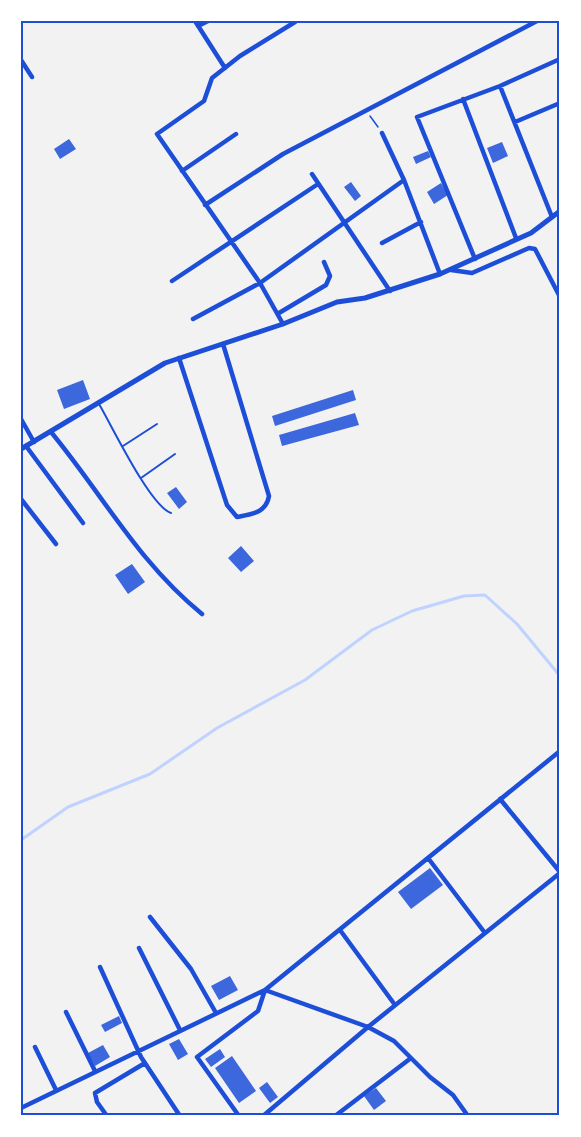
<svg xmlns="http://www.w3.org/2000/svg" width="581" height="1137" font-family="'Fira Sans Condensed',sans-serif">
	<style>
		.lines { fill: none; stroke-linecap: round; stroke-linejoin: round }
		.stream { stroke: #bfd3fe; stroke-width: 3 }
		.building { fill: #3d67dc }
		.path { stroke: #1d4ed8; stroke-width: 1.5 }
		.service { stroke: #1d4ed8; stroke-width: 2 }
		.minor { stroke: #1d4ed8; stroke-width: 4.5 }
		.tertiary { stroke: #1d4ed8; stroke-width: 5 }
		.neatline { fill: none; stroke: #1d4ed8; stroke-width: 2 }
	</style>
	<rect width="100%" height="100%" fill="#f2f2f2"/>
	<g class="lines">
		<path class="stream" d="M21,840L68,807L150,774L217,728L305,680L372,630L412,611L464,596L485,595L517,624L560,676"/>
	</g>
	<path class="building" d="M69,139L76,149L60,159L54,149Z
		M502,142L508,156L493,163L487,148Z
		M428,151L431,157L416,164L413,157Z
		M351,182L361,196L355,201L344,187Z
		M441,183L448,195L434,204L427,192Z
		M83,380L90,399L64,409L57,390Z
		M353,390L356,400L275,426L272,416Z
		M355,413L359,425L282,446L279,435Z
		M176,487L187,502L179,509L167,493Z
		M241,546L254,561L241,572L228,558Z
		M132,564L145,582L128,594L115,575Z
		M430,868L443,885L411,909L398,892Z
		M230,976L238,990L219,1000L211,986Z
		M119,1016L122,1023L105,1032L101,1025Z
		M179,1039L188,1054L178,1060L169,1044Z
		M103,1045L110,1057L95,1066L88,1053Z
		M220,1049L225,1057L211,1067L205,1059Z
		M232,1056L256,1091L239,1103L215,1068Z
		M267,1082L278,1097L270,1103L259,1088Z
		M376,1088L386,1101L374,1110L364,1096Z"/>
	<g class="lines">
		<path class="path" d="M370,116L378,127"/>
		<path class="service" d="M99,404C112,426 150,506 171,513
			M123,446L157,424
			M141,478L175,454"/>
		<path class="minor" d="M195,21L225,68
			M198,26L208,21
			M21,60L32,77
			M500,86L552,217
			M463,99L516,238
			M515,122L560,103
			M382,133L404,180L440,274
			M182,171L236,134
			M312,174L390,291
			M205,205L283,154L537,21
			M382,243L421,222
			M475,259L417,117L500,86L560,59
			M451,270L472,273L529,248L535,249L560,297
			M172,281L318,184
			M279,313L326,285L330,276L324,262
			M193,319L260,283L404,180
			M283,324L260,283L157,134L204,101L212,78L240,56L295,22
			M179,358L227,505L237,517C252,514 266,513 269,496L223,344
			M21,419L34,442
			M51,432C103,495 138,562 202,614
			M26,446L83,523
			M21,499L56,544
			M500,799L560,872
			M428,858L485,933
			M150,917L191,969L216,1013
			M340,930L395,1005
			M139,948L180,1030
			M100,967L141,1057L180,1116
			M66,1012L95,1071
			M35,1047L56,1090
			M21,1108L265,990L560,751
			M107,1116L97,1102L95,1093L145,1063
			M239,1116L197,1057L258,1011L265,990L368,1027L394,1041L430,1077L453,1095L468,1116
			M263,1116L368,1027L560,873
			M335,1116L411,1058"/>
		<path class="tertiary" d="M21,449L165,363L283,324L337,302L365,298L440,274L531,233L560,211"/>
	</g>
	<rect width="581" height="1137" fill="none" stroke="#ffffff" stroke-width="45"/>
	<rect x="22" y="22" width="536" height="1092" class="neatline"/>
</svg>
